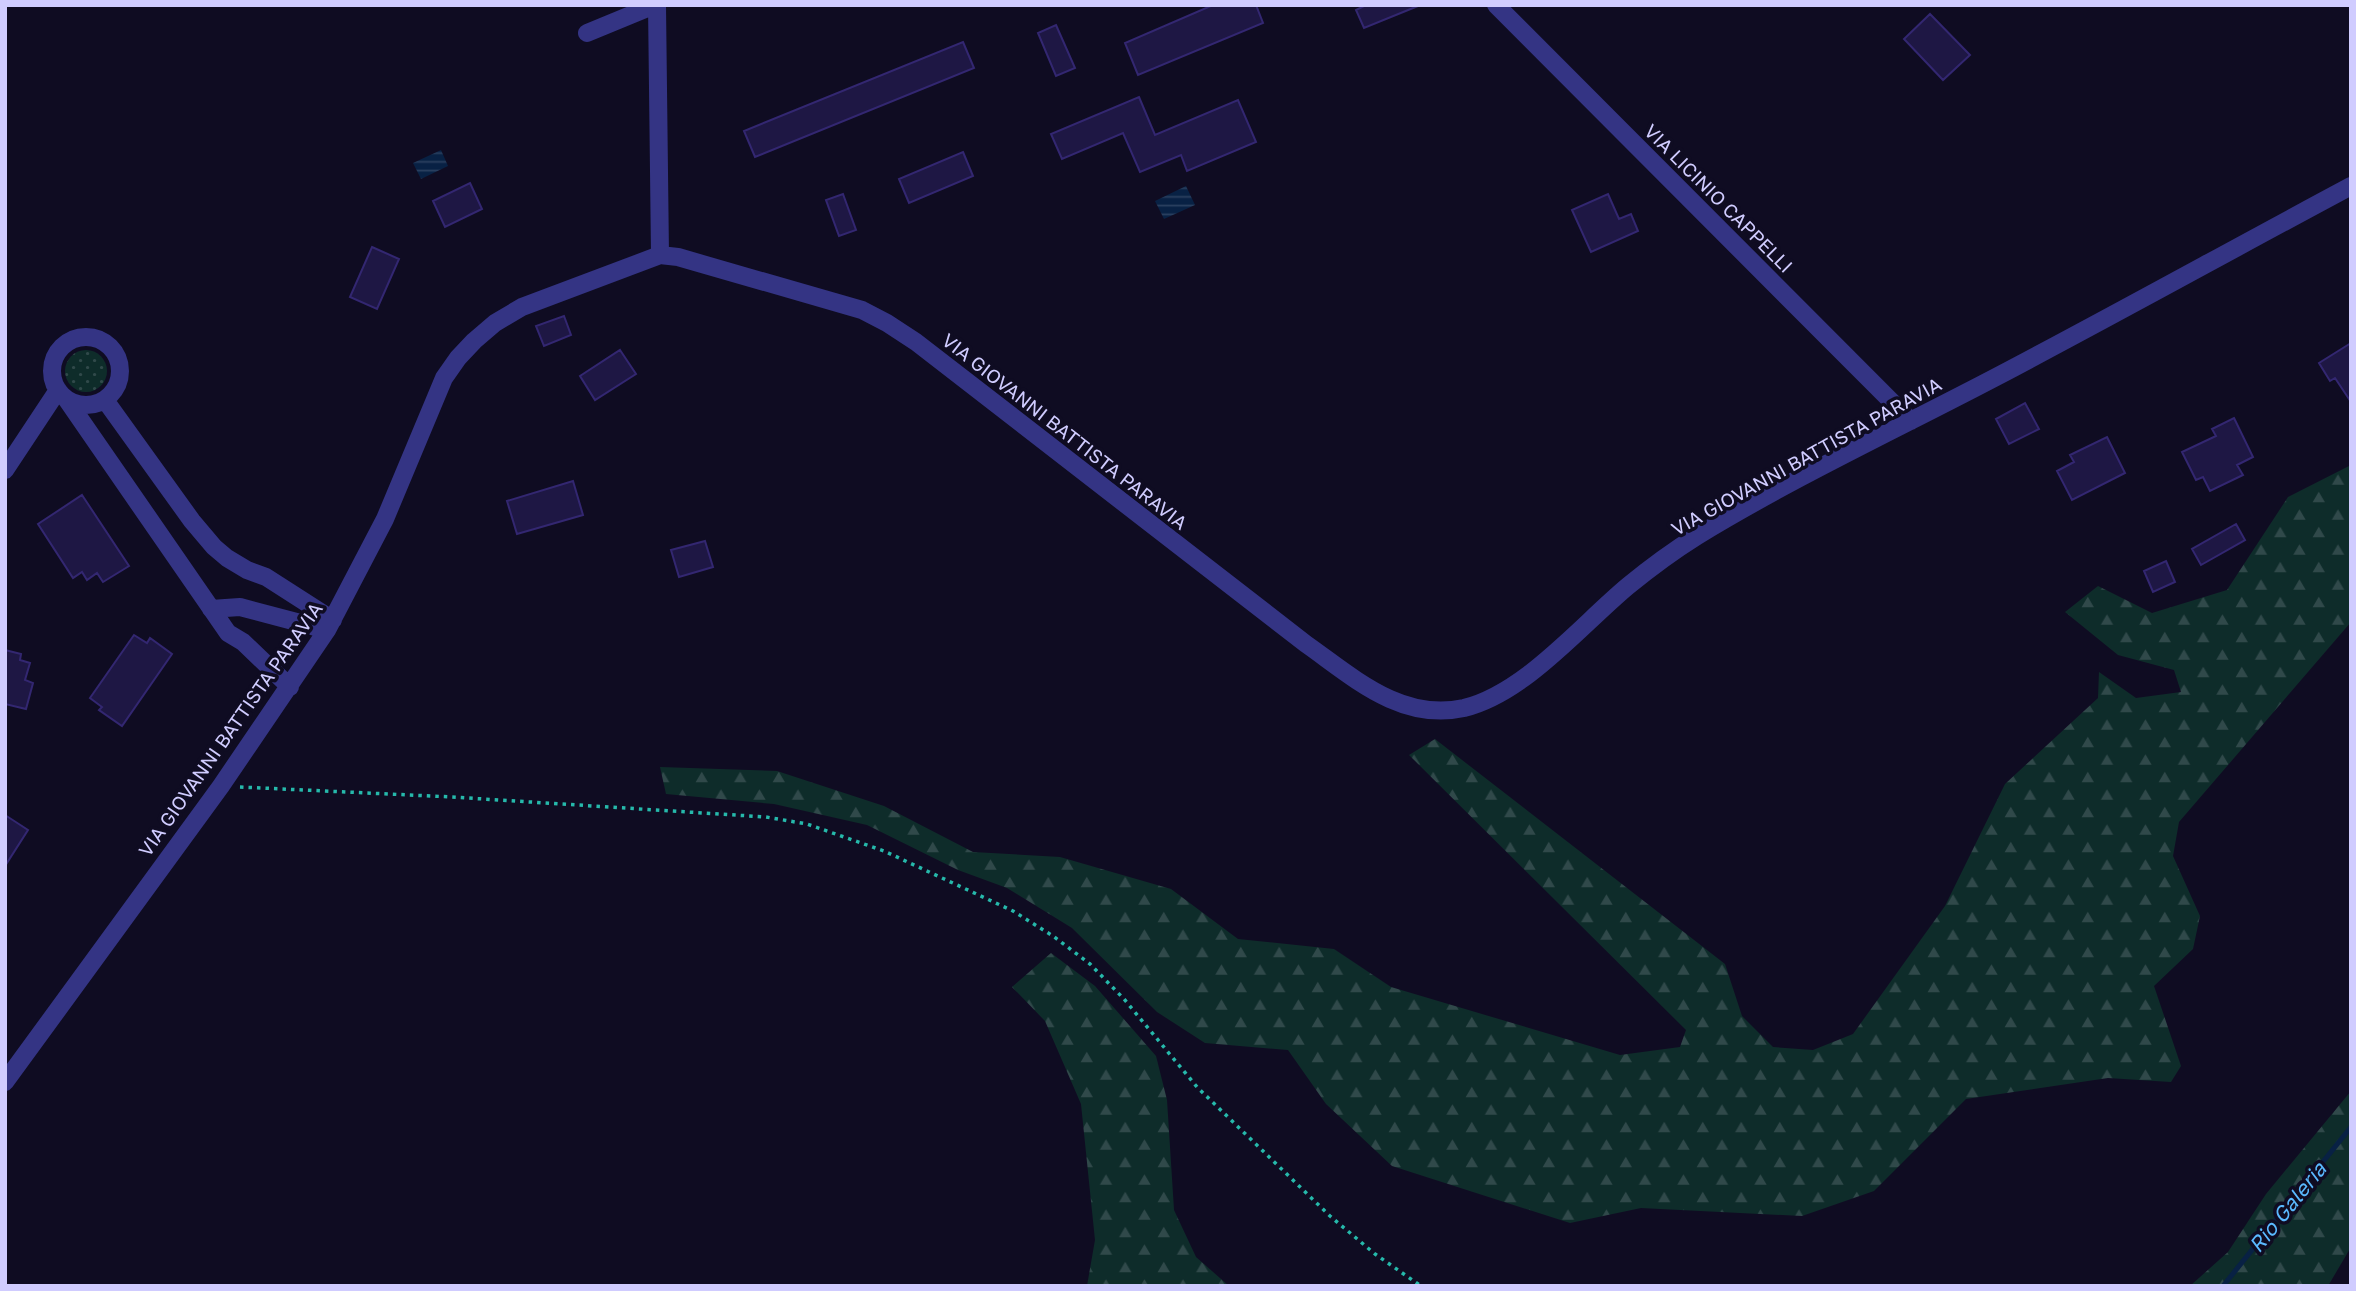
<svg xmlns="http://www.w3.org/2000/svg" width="2356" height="1291" font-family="'Golos Text',sans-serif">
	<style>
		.grass { fill: url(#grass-dots) }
		.forest { fill: url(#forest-firs) }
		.water { fill: url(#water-rules) }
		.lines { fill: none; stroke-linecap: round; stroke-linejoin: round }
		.stream { stroke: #082144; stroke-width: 5 }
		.building { fill: #1e1744; stroke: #332771; stroke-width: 2 }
		.path { stroke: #26b9ab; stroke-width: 3.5; stroke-dasharray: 3.5 5; stroke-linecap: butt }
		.minor { stroke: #343484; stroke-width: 18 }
		.labels { text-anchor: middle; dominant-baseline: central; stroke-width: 7; stroke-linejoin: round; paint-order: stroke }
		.street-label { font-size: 19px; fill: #d0ccff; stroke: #0f0c22 }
		.water-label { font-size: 21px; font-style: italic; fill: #5ab9ff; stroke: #0f0c22 }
	</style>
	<defs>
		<pattern id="grass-dots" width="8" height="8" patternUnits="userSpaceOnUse" patternTransform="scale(1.75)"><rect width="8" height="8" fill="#0e2c2a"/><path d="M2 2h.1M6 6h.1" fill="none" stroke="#30494a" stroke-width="1.8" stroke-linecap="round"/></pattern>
		<pattern id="forest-firs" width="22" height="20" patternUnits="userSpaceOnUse" patternTransform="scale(1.75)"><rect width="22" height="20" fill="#0e2c2a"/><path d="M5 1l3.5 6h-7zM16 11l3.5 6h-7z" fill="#30494a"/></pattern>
		<pattern id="water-rules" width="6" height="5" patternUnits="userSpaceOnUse" patternTransform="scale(1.75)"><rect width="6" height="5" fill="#082144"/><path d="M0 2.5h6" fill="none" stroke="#2b4060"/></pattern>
	</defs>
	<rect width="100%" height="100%" fill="#0f0c22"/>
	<path class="grass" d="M65 371a21 21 0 1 1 42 0a21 21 0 1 1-42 0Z"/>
	<path class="forest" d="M2351,465V622L2179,822L2173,856L2200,916L2193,949L2154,986L2181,1066L2171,1082L2108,1078L1966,1099L1874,1191L1802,1216L1641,1208L1570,1223L1392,1166L1326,1104L1288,1050L1205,1043L1157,1012L1072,928L1007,888L958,870L867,825L774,804L666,794L660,767L777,771L884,806L973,852L1060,857L1171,889L1238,939L1334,949L1391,987L1620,1055L1680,1047L1686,1030L1409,755L1435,739L1725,964L1742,1016L1773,1047L1813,1050L1853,1034L1945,906L2005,784L2098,698L2099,672L2136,698L2181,692L2174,670L2118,655L2065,612L2098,586L2152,613L2227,590L2288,497Z
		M1051,953L1095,986L1156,1056L1167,1100L1174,1210L1196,1257L1229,1286H1087L1095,1240L1081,1104L1045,1021L1012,987Z
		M2351,1091V1247L2328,1286H2190L2228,1252L2266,1194Z"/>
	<path class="water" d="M441,150L448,166L421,179L413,163Z
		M1186,186L1195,205L1164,219L1155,201Z"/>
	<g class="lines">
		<path class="stream" d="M2223,1286L2351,1127"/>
	</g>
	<path class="building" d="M1213,5H1256L1263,23L1138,75L1125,43Z
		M1366,5H1418V6L1364,28L1356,10Z
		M1930,14L1970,55L1943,80L1904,39Z
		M1056,25L1075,68L1056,76L1038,33Z
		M963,42L974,68L755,157L744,131Z
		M1139,97L1155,135L1238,100L1256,142L1187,171L1181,155L1140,172L1123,133L1062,159L1051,134Z
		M963,152L973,176L909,203L899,179Z
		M470,183L482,209L445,227L433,201Z
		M843,194L856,230L839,236L826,200Z
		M1608,194L1619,219L1631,214L1638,231L1591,252L1572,210Z
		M372,247L399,259L377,309L350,297Z
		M564,316L571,335L544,346L536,326Z
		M2351,343V402L2335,378L2330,381L2319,363Z
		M620,350L636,374L595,400L580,376Z
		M2025,403L2039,429L2009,444L1996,419Z
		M2234,418L2253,457L2237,465L2243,475L2210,491L2203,477L2196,480L2182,452L2216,436L2212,429Z
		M2107,437L2125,473L2072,500L2057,471L2074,462L2070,455Z
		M573,481L583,515L517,534L507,501Z
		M82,495L129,566L103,582L97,573L87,580L82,572L73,578L38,524Z
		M2236,524L2245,540L2201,565L2192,549Z
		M705,541L713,567L679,577L671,550Z
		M2166,561L2175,582L2153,592L2144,571Z
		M134,635L147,643L150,638L172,654L122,726L99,710L102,707L90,698Z
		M5,650L21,654L20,660L30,663L25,680L33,683L26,709L5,704Z
		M5,815L28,830L5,866Z"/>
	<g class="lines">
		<path class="path" d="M240,787L452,797L766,817L807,824L884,851L1013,911L1053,936L1090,964L1124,999L1197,1087L1330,1216L1375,1254L1421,1286"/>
		<path class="minor" d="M657,5L660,255
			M1496,5L1911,421
			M587,33L655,5
			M52 371a34 34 0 1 1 68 0a34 34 0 1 1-68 0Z
			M67,400L228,633L243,642L290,687
			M105,400L192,521L214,547L227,558L247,570L266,577L333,620
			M5,470L58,390
			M211,609L240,607L327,630
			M5,1082L221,786L327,630L385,519L444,378L458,358L474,341L495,323L522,307L660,255L678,257L862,310L887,323L916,342L1306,644C1353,677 1401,722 1464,708C1525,693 1580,626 1628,586C1650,568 1673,551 1697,536C1794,477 1897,429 1998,376C2116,314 2233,249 2351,186"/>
	</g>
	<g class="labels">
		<g class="street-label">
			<text transform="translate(1719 198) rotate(45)">VIA LICINIO CAPPELLI</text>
			<text transform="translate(1065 431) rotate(38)">VIA GIOVANNI BATTISTA PARAVIA</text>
			<text transform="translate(1806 456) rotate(-29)">VIA GIOVANNI BATTISTA PARAVIA</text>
			<text transform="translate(230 729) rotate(-55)">VIA GIOVANNI BATTISTA PARAVIA</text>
		</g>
		<g class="water-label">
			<text transform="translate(2287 1207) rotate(-51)">Rio Galeria</text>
		</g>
	</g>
	<rect width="2356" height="1291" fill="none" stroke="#d0ccff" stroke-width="14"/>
</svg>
